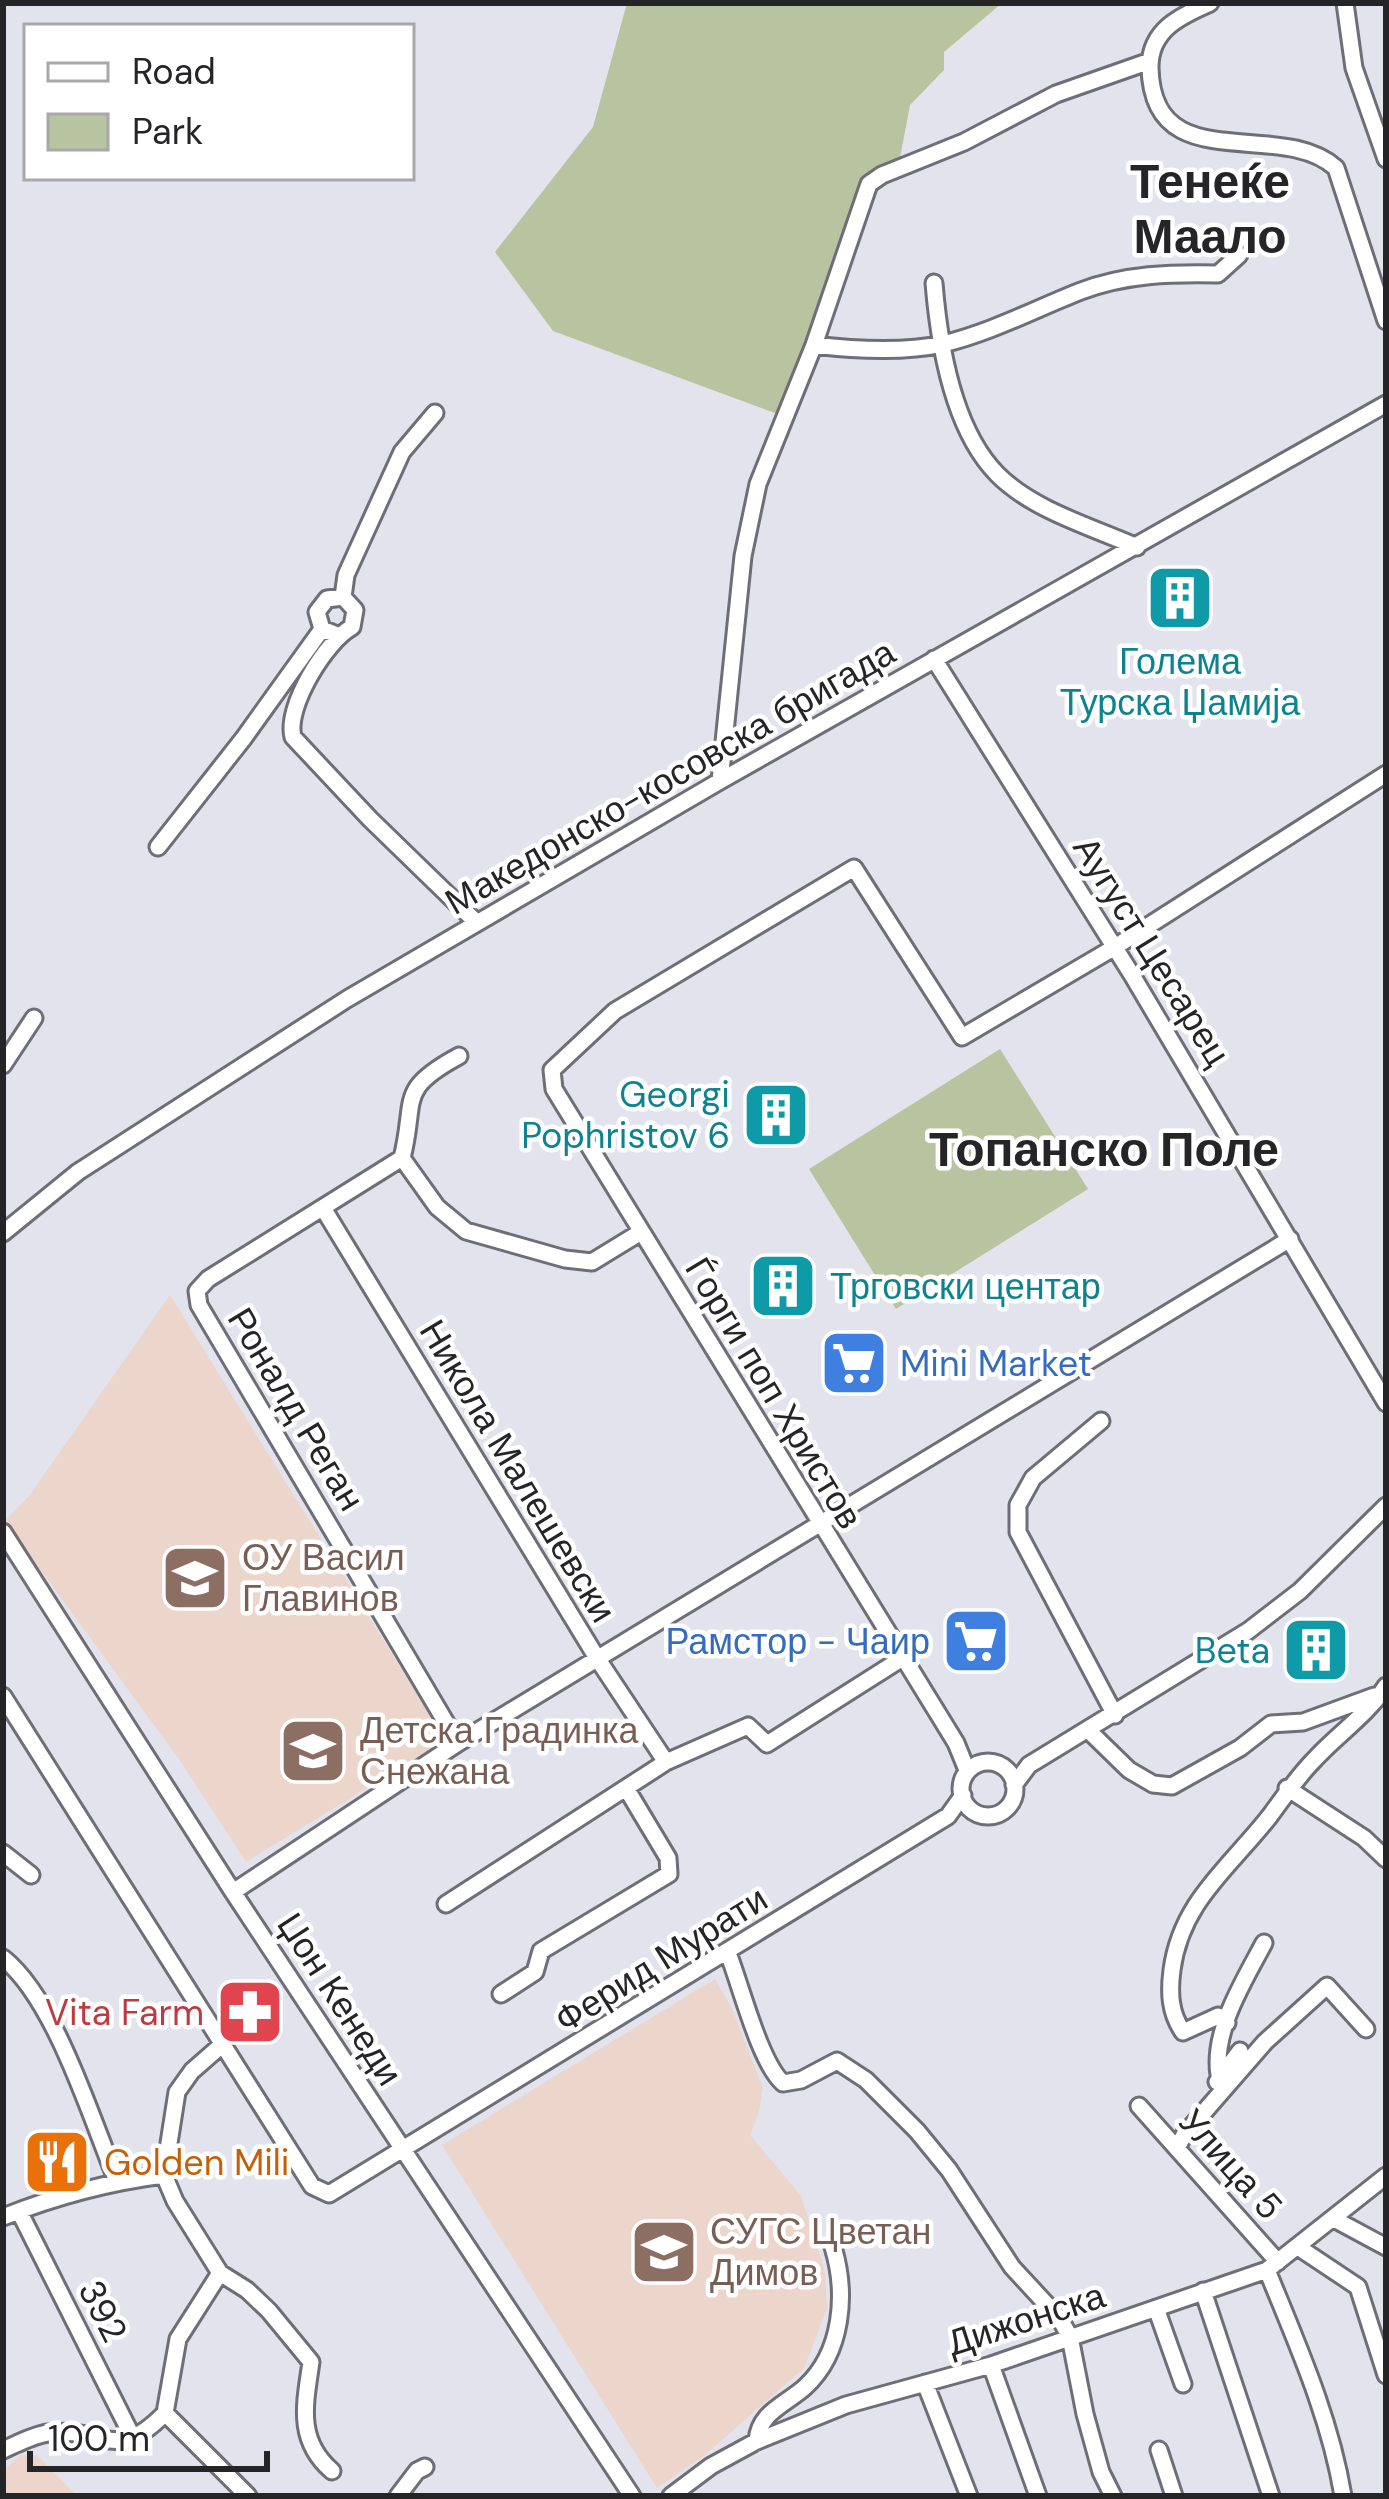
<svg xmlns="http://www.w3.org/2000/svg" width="1389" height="2499" font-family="'DM Sans',sans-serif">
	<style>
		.education { fill: #ecd5ca }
		.green { fill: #b8c3a0 }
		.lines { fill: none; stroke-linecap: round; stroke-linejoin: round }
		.minor-casing { stroke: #6e6e76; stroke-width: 21 }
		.minor { stroke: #fff; stroke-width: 15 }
		.labels { text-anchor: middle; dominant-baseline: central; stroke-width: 9; stroke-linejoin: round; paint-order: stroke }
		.culture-label { font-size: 36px; fill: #0d838f; stroke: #fff; text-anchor: end }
		.street-label { font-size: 36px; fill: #252528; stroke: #fff }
		.shop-label { font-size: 36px; fill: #366cbe; stroke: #fff; text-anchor: start }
		.education-label { font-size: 36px; fill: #785e54; stroke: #fff; text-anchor: start }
		.health-label { font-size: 36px; fill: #be3a42; stroke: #fff; text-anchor: end }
		.food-label { font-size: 36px; fill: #c56008; stroke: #fff; text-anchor: start }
		.district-label { font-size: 48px; font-weight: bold; fill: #252528; stroke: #fff }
	</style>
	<rect width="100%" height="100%" fill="#e2e3ec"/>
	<path class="education" d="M170,1295L445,1740L246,1862L181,1762L5,1521L29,1496Z
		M715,1979L732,2009L763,2088L759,2112L750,2135L801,2196L825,2272L827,2309L804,2368L706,2454L657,2488L442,2145Z
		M21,2455H37L77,2496H3V2471Z"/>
	<path class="green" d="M627,3H1002L944,52V70L910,105L898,168L875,178L783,416L553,331L495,252L593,127Z
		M1000,1049L1088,1189L896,1309L809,1169Z"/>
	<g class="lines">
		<g class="minor-casing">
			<path id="minor" d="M1210,3C1180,16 1150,30 1150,67C1152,181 1280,117 1336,168L1386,321
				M1345,3L1354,68L1386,159
				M934,283C939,344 952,428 997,474C1032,510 1092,527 1137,547
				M814,345C856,350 902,353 943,344C992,332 1035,309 1081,291C1126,274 1171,273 1218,274L1239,255
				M343,597L346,575L402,452L435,413
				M337,635L322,629L317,612L327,599L343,597L355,610L352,627C326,641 285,707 293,737L370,819L476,922
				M934,659L1132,975L1386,1403
				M720,781L743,556L758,484L814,345L869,184L882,175L964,142L1056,94L1150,61
				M158,847L243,739L322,629
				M459,1056C396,1090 417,1099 402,1158L437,1207L466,1231L565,1259L592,1262L641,1232
				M3,1065L34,1018
				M402,1158L208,1279L197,1291L199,1305L458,1743
				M323,1208L597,1658L666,1762
				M3,1233L78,1172L347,999L720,781L1386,404
				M1101,1421L1033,1478L1018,1505V1532L1115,1715
				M3,1532L233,1892L632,2496
				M3,1696L312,2186L329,2194L948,1816L963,1795
				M1089,1731L1129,1770L1153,1784L1172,1786L1240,1748L1271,1724L1303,1722L1374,1696
				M961 1789a27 27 0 1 1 54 0a27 27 0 1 1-54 0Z
				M967,1770L956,1743L554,1089L552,1070L615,1011L854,868L962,1037L1115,947L1386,774
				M1014,1785L1029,1765L1248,1631L1300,1591L1386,1506
				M1287,1788L1364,1838L1386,1859
				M3,1853L31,1875
				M233,1892L458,1743L1290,1239
				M446,1904L666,1762L748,1726L767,1744L901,1659
				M728,1953C741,1986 760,2063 783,2083L801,2080L837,2061L866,2080L917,2131L949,2170L1012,2267L1060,2319L1070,2337L1085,2414L1101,2472L1113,2496
				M3,1958C55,1999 91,2118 117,2181
				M501,1994L535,1972L541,1951L669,1874L668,1858L626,1788
				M1227,2023L1218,2016L1183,2032C1170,2013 1169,1993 1172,1970C1181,1902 1229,1868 1269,1817C1284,1797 1297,1777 1315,1759C1337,1735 1368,1714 1386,1686
				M224,2043L192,2071L177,2092L164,2175L175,2201L220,2273L247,2290L269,2311L311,2362C305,2404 296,2440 332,2471
				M1219,2075C1212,2031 1244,1981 1264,1943
				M1217,2082L1240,2051
				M1139,2106L1278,2262
				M1177,2148L1184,2135L1265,2042L1327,1986L1366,2029
				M19,2211L133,2438
				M3,2217C56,2196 108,2182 164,2175
				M1334,2219L1386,2247
				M1298,2247L1358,2287L1386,2375
				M1267,2270C1297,2344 1330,2417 1343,2496
				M1203,2291L1271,2496
				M1156,2308L1183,2384
				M991,2365L1038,2496
				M925,2383L969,2496
				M165,2413L178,2339L220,2273
				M757,2441C759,2412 785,2405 805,2387C843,2352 847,2293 833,2247
				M3,2450C17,2444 33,2435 48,2433C102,2426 115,2465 165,2413L248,2496
				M1159,2450L1174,2496
				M398,2496L417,2471L425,2467
				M671,2496L711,2466L757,2441L846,2405L991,2365L1267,2270L1386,2176"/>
		</g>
		<use href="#minor" class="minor"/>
	</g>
	<defs>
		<g id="building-square" transform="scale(3.45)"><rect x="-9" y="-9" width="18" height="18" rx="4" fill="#0f9aa8" stroke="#fff"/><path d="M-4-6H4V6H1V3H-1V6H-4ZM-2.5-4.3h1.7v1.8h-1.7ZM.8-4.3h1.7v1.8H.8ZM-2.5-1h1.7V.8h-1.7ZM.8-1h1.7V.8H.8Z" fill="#fff"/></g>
		<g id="supermarket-square" transform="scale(3.45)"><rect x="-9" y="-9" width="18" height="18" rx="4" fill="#3f7fe0" stroke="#fff"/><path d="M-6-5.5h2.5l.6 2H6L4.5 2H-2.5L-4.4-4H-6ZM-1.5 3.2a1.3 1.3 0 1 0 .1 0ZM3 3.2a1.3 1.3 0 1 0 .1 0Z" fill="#fff"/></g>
		<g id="school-square" transform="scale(3.45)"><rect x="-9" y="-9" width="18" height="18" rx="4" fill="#8d6e63" stroke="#fff"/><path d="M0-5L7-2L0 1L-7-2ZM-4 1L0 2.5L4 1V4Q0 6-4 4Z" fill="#fff"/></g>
		<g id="pharmacy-square" transform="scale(3.45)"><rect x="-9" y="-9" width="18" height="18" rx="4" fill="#e0444e" stroke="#fff"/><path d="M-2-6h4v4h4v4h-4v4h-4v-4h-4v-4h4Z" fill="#fff"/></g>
		<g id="restaurant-square" transform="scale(3.45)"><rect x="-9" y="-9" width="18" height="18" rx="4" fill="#e8710a" stroke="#fff"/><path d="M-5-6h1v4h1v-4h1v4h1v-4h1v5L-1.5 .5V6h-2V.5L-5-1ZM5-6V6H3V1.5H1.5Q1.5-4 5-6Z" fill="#fff"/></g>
	</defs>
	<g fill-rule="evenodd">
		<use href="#building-square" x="1180" y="598"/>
		<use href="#building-square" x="776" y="1115"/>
		<use href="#building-square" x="783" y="1286"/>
		<use href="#supermarket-square" x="854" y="1363"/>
		<use href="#school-square" x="195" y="1578"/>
		<use href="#supermarket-square" x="976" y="1641"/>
		<use href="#building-square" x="1316" y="1650"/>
		<use href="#school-square" x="313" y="1751"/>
		<use href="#pharmacy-square" x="250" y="2012"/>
		<use href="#restaurant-square" x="57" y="2162"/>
		<use href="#school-square" x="664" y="2252"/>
	</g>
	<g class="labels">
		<g class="culture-label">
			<text x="1180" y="661" text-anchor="middle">Голема<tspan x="1180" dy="41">Турска Џамија</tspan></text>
			<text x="730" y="1094">Georgi<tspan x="730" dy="41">Pophristov 6</tspan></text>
			<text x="830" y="1286" text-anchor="start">Трговски центар</text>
			<text x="1270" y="1650">Beta</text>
		</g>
		<g class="street-label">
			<text transform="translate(670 777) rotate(-30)">Македонско-косовска бригада</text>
			<text transform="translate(1152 951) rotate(58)">Аугуст Цесарец</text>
			<text transform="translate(774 1393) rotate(59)">Ѓорги поп Христов</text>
			<text transform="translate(296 1409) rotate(59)">Роналд Реган</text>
			<text transform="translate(518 1471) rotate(59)">Никола Малешевски</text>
			<text transform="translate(661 1959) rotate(-32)">Ферид Мурати</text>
			<text transform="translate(340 1999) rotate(57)">Џон Кенеди</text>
			<text transform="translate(1231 2164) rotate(48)">Улица 5</text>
			<text transform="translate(103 2311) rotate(63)">392</text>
			<text transform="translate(1026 2319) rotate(-18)">Дижонска</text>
		</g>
		<g class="shop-label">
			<text x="900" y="1363">Mini Market</text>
			<text x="930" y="1641" text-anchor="end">Рамстор - Чаир</text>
		</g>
		<g class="education-label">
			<text x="242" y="1557">ОУ Васил<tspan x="242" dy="41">Главинов</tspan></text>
			<text x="360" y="1730">Детска Градинка<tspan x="360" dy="41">Снежана</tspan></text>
			<text x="710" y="2231">СУГС Цветан<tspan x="710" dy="41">Димов</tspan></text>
		</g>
		<g class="health-label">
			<text x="204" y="2012">Vita Farm</text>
		</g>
		<g class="food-label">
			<text x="104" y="2162">Golden Mili</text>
		</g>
		<g class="district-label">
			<text x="1210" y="181">Тенеќе<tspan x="1210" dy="55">Маало</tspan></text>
			<text x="1104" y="1149">Топанско Поле</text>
		</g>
	</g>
	<rect width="1389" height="2499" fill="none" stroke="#252528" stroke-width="12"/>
	<rect x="24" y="24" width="390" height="156" fill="#ffffff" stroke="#a8a8a9" stroke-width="3"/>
	<rect x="48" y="63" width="60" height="18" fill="#ffffff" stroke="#a8a8a9" stroke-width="3"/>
	<text x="132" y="84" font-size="36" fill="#252528">Road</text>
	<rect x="48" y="114" width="60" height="36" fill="#b8c3a0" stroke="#a8a8a9" stroke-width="3"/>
	<text x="132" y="144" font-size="36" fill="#252528">Park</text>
	<path d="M30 2451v18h237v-18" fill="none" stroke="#252528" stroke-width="6"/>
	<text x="48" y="2451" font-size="36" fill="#252528" stroke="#ffffff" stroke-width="9" paint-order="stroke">100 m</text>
</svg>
